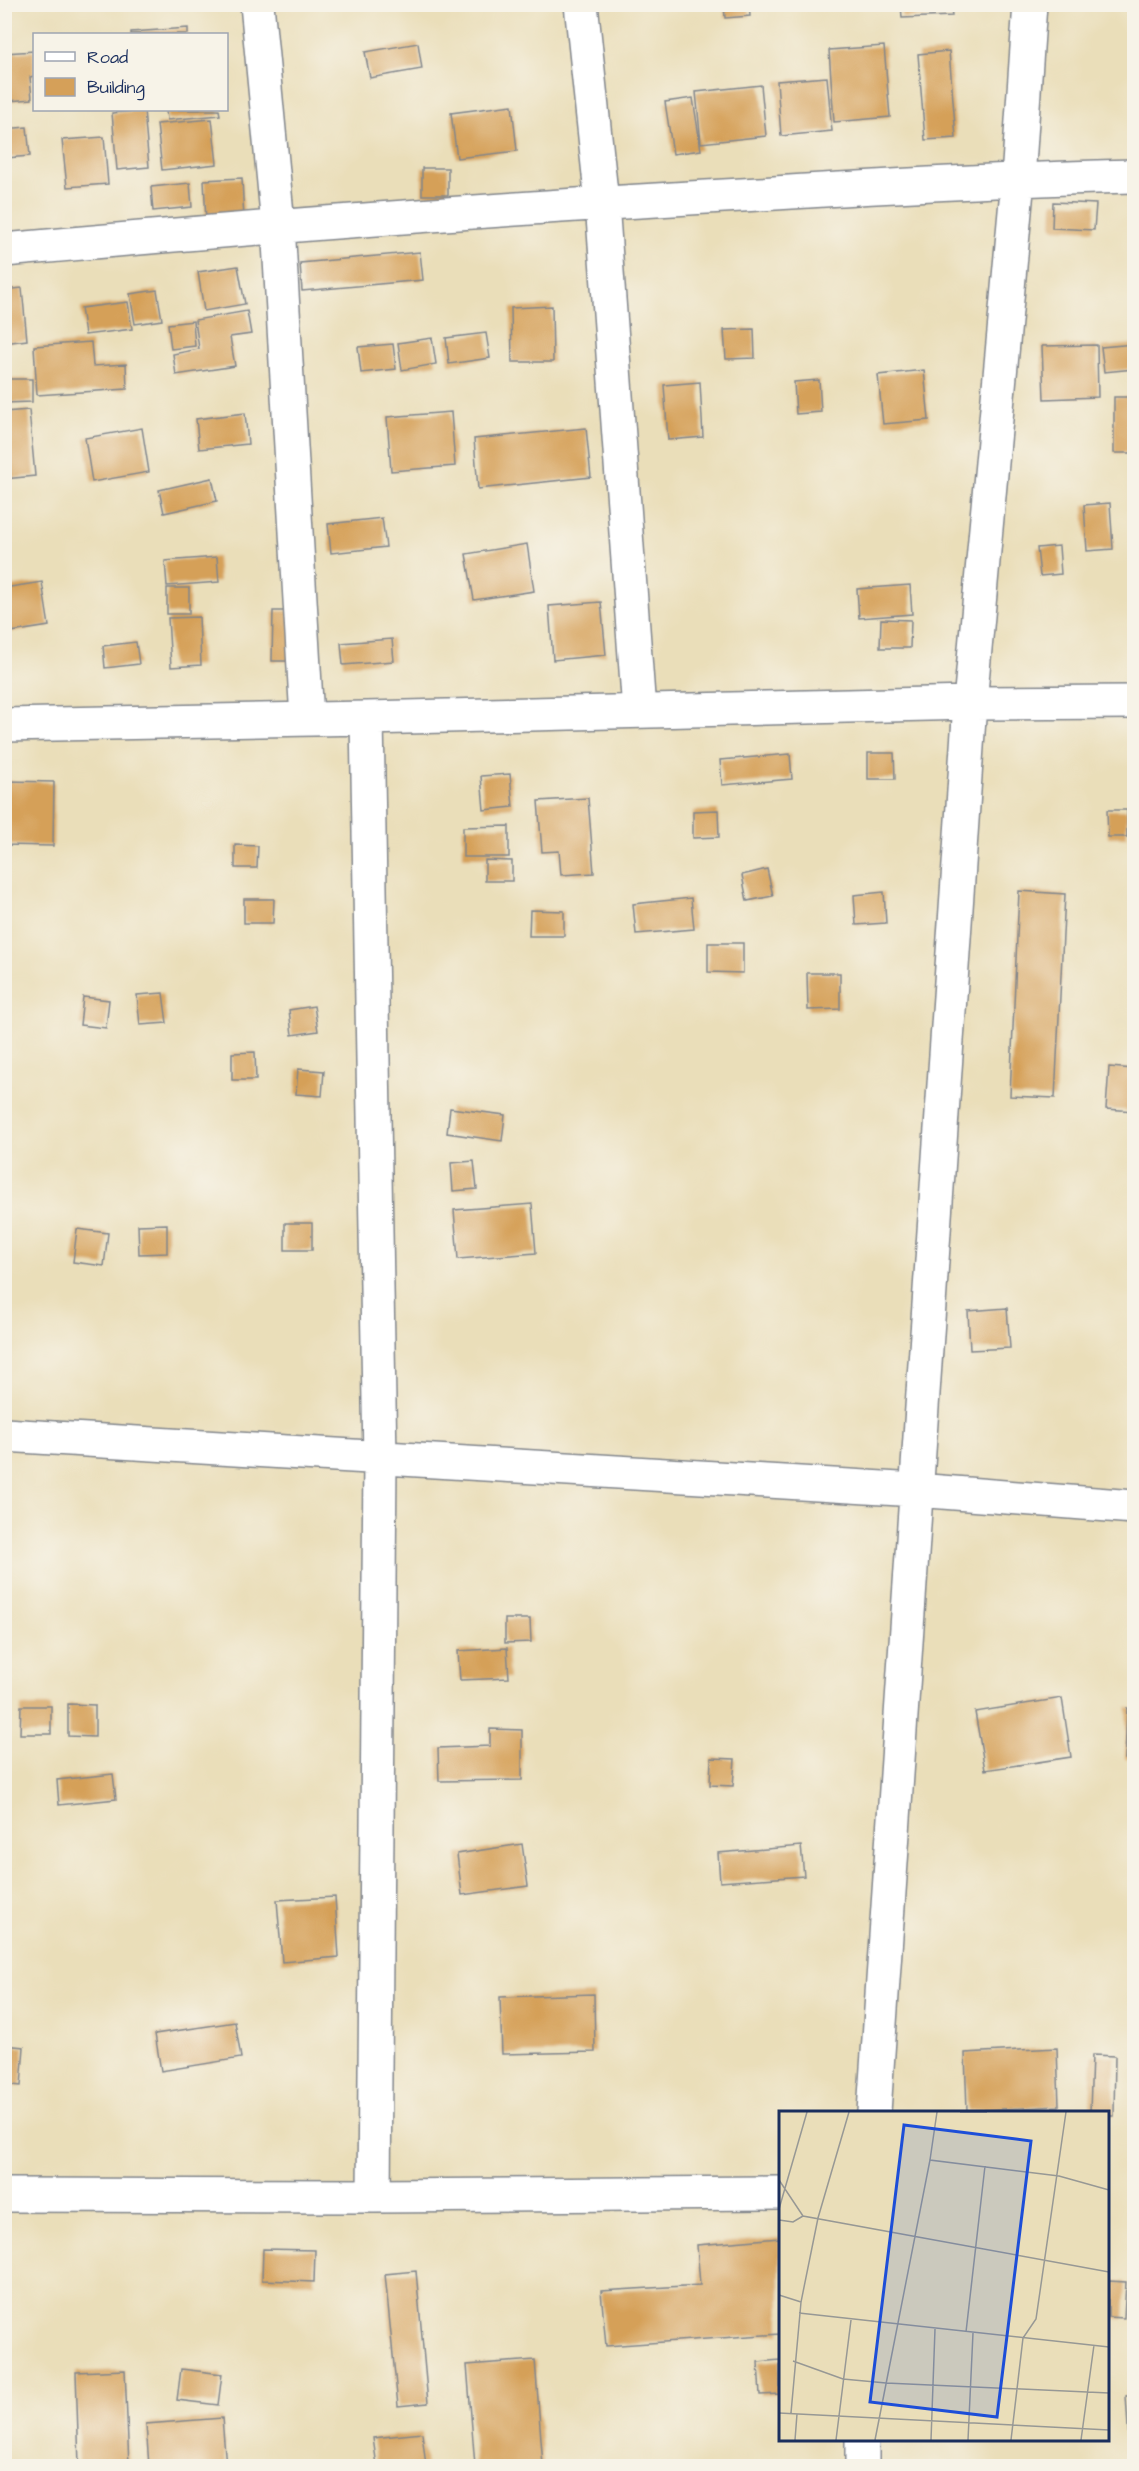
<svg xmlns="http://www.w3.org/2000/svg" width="1139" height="2471" font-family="'Architects Daughter',sans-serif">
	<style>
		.building { fill: #d5a059 }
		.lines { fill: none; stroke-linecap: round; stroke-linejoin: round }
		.minor-casing { stroke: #82868c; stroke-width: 36 }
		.minor { stroke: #fff; stroke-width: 33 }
		.inset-road { fill: none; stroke: #979895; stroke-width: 1.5 }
		.view { fill: #1d4ed8; fill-opacity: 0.15; stroke: #1d4ed8; stroke-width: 3 }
		.inset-edge { fill: none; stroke: #1b2f5e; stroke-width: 3 }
	</style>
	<rect width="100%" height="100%" fill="#f7f3e8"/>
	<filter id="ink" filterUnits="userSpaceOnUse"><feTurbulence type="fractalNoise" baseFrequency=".0167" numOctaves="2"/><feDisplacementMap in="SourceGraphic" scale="12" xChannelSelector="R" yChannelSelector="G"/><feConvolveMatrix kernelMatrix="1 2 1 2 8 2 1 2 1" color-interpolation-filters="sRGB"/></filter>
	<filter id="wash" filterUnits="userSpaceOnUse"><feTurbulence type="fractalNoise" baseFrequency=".008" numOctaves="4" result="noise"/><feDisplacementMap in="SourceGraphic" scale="24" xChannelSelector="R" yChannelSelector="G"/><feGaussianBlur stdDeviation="1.35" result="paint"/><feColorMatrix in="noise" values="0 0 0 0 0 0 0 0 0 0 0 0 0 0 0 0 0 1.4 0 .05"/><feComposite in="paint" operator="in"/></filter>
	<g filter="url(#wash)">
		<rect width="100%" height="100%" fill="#eadeb9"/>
		<g id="blocks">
			<path class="building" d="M724,4H749L750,16L725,18Z
				M901,4H951L952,16L902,18Z
				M188,28V34H131V32Z
				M418,43L422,69L370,78L365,52Z
				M884,46L890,117L834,122L829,50Z
				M34,51V76L30,77L32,99L9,101L5,53Z
				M949,51L956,138L925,140L918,54Z
				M827,77L832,131L781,136L777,81Z
				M761,85L766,136L701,143L696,92Z
				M693,98L701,150L673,154L665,102Z
				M512,105L517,151L457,158L451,113Z
				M144,110L149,167L117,170L112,113Z
				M166,110H219L220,115L167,120Z
				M212,119L217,164L162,170L157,124Z
				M27,127L30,156L6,158L4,129Z
				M104,137L108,184L67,187L62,140Z
				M422,168H448V195H422Z
				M242,178L244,221L206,222L204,180Z
				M190,183L192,207L153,211L151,187Z
				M1053,202L1096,204L1094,230L1052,228Z
				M420,252L423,280L302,291L300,263Z
				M238,266L245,304L204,311L198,272Z
				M22,288L27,340L4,343V290Z
				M157,290L162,320L135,324L130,294Z
				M128,302L132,329L85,335L81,308Z
				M552,306L553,362H512L511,308Z
				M247,311L251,334L230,337L235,366L176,375L173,354L199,349L195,320Z
				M193,321L195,346L171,349L168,324Z
				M754,329L755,358L726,359L724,330Z
				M486,333L490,358L449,364L446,338Z
				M432,338L436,364L402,370L398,343Z
				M91,342L93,366L126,364L127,389L37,395L34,346Z
				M393,344L396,369L361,373L358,347Z
				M1134,344V369L1104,372L1101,347Z
				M1097,345L1098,397L1044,399L1042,346Z
				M924,370L929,420L883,424L878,375Z
				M4,379H32V402L4,403Z
				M819,380L821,412L796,414L794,382Z
				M700,382L703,437L668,440L664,385Z
				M1114,397H1134V453H1114Z
				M29,410L35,476L4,479V412Z
				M451,412L455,466L391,471L387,417Z
				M245,413L248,444L199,449L196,419Z
				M142,428L149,472L92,482L85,438Z
				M586,428L591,477L478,489L474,439Z
				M212,478L217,501L164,513L159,490Z
				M1110,503L1113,549L1087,551L1084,505Z
				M382,518L386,547L331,553L328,524Z
				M527,544L534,591L474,600L466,554Z
				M1059,546L1061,574L1040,576L1037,548Z
				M217,557L219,582L167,586L165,561Z
				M42,582L49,626L4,633V588Z
				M910,585L912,614L859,618L857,589Z
				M167,588H189V614H167Z
				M601,602L606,655L553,660L549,606Z
				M273,611H294L291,661H272Z
				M199,617L201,665L171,667L168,618Z
				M881,619L911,620L910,648H880Z
				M392,639L394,661L343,665L341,643Z
				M136,642L139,664L105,668L103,646Z
				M868,753H894L895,779H868Z
				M790,754L792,779L722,785L720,760Z
				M510,774L513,807L484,810L481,776Z
				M6,781L54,782L53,846L4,845Z
				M588,798L594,873L561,875L559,851L542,852L538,801Z
				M718,810L719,837L693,838V811Z
				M1107,810H1127V837H1108Z
				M509,826V857H463V827Z
				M235,845L258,846L257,868H235Z
				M485,860L512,861V881H485Z
				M767,869L773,896L747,901L742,875Z
				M1019,891L1065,894L1055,1098L1010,1096Z
				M884,892L886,923L856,925L854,895Z
				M691,898L694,929L636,934L633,904Z
				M244,899H274L273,923H244Z
				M530,910L564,911V936H529Z
				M708,943H743V973L708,972Z
				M807,973H840V1009L808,1010Z
				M163,993L167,1023L140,1025L137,995Z
				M83,997L109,1000L106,1028L80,1025Z
				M314,1006L318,1031L292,1035L289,1010Z
				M255,1052L256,1080H232V1053Z
				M1109,1067L1134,1069V1111L1106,1109Z
				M298,1069L324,1071L322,1096L296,1094Z
				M450,1108L505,1115L502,1141L447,1133Z
				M474,1161L477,1189L453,1191L451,1163Z
				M532,1204L536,1253L458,1259L454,1210Z
				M285,1223H312V1250H285Z
				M167,1224V1253L139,1254L138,1225Z
				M77,1229L108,1233L104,1266L73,1262Z
				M1007,1308L1010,1348L970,1350L968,1311Z
				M505,1619H530L531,1642L505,1643Z
				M507,1648L509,1678L460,1680L458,1651Z
				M1062,1698L1071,1757L985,1770L975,1712Z
				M68,1704L95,1705V1737L68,1736Z
				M21,1706H51V1734H20Z
				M1127,1708L1134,1709V1759H1125Z
				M490,1729L522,1730V1780L439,1781L438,1748L490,1746Z
				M711,1758L735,1759L733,1786L710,1785Z
				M113,1774L116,1799L59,1805L57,1780Z
				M522,1844L528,1886L462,1895L457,1854Z
				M801,1846L804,1876L720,1882L718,1853Z
				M335,1897L339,1957L282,1962L277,1900Z
				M594,1994L595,2052L502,2054L500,1997Z
				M235,2022L241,2058L161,2071L155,2034Z
				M4,2045L24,2047L21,2086L4,2084Z
				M1057,2048L1059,2106L967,2111L965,2053Z
				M1092,2055L1115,2056L1114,2116H1108V2112H1090Z
				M780,2238V2334L606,2346L601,2291L700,2285L697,2245Z
				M263,2249L315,2250L314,2282L262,2280Z
				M416,2271L428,2403L398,2406L385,2274Z
				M1108,2281L1126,2282L1124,2318L1108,2317Z
				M535,2360L543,2466H475L467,2365Z
				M780,2360V2394L760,2395L758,2362Z
				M181,2369L222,2374L218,2405L177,2400Z
				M125,2370L129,2466H79L76,2372Z
				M1134,2395V2458L1130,2459L1126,2396Z
				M222,2418L226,2466H149L146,2424Z
				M422,2433L426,2466H377L373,2438Z"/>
		</g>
	</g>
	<g filter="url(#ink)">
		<use href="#blocks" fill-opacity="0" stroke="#82868c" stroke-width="1.5"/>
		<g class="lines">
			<g class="minor-casing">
				<path id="minor" d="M257,4L278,225L307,719
					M581,4L602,203L639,711
					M4,250C256,227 507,208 759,194C884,186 1009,179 1134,176
					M367,718L380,1459L374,2196
					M4,725L367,718L970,703L1134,702
					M4,1435L916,1490L1134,1507
					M874,2112L970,703L1018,179L1030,4
					M4,2195L374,2196L780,2193
					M862,2466V2440"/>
			</g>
			<use href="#minor" class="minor"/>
		</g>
	</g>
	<g transform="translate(779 2111)">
		<rect width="330" height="330" fill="#eadeb9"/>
		<path class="inset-road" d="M158,1L151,49L280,65L330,79M181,1H208M0,69L24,105L330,161M0,98L28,1M0,109L14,111L24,105M0,184L22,191M20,202L330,236M187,221L206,55M14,250L64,268L107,272L330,282M0,302L330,319M12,302L22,191L39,107L70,1M16,329L18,303M57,329L72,209M96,329L151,49M152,329L156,218M189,329L194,222M232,329L244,227L257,208L287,1M302,329L315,234"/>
		<path class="view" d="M125,14L252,30L218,306L91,291Z"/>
		<rect width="330" height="330" class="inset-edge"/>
	</g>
	<rect width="1139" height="2471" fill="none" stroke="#f7f3e8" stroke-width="24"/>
	<rect x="33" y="33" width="195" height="78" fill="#f7f3e8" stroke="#9fa5b1" stroke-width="1.5"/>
	<rect x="45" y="52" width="30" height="9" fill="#ffffff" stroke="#9fa5b1" stroke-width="1.5"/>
	<text x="87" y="63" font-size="18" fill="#1b2f5e">Road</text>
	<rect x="45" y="78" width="30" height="18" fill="#d5a059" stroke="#9fa5b1" stroke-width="1.5"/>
	<text x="87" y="93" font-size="18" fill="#1b2f5e">Building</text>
</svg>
